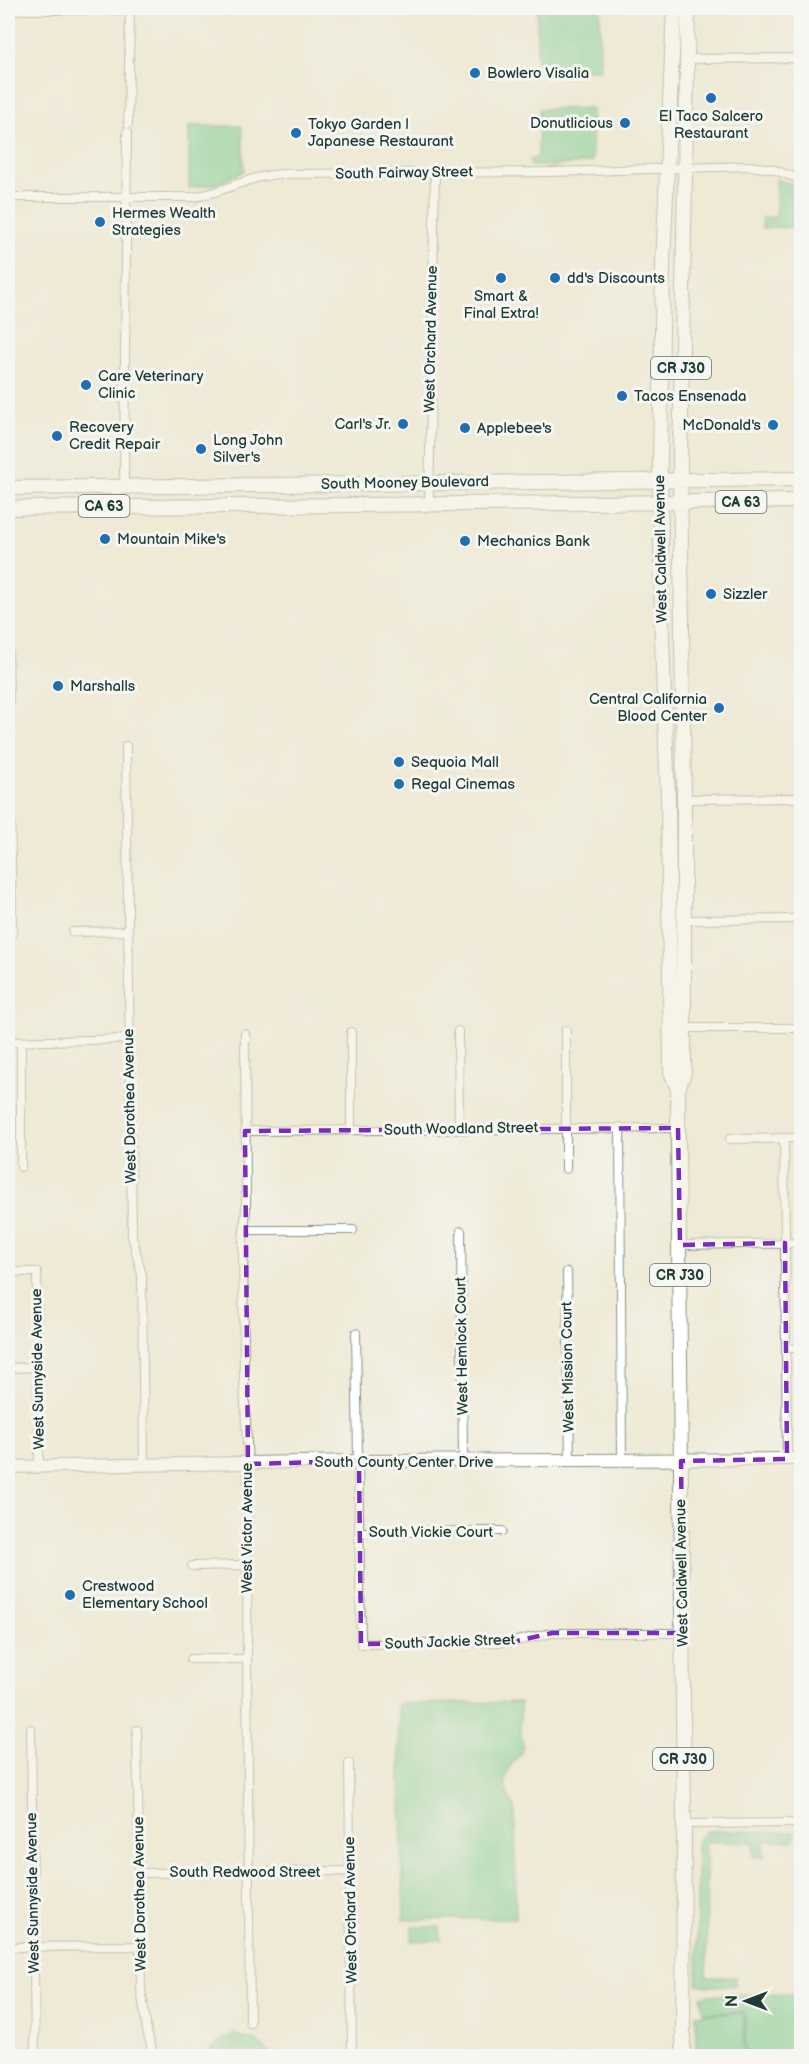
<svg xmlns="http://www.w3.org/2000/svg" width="809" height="2064" font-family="'Balsamiq Sans',sans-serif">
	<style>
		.green { fill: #71cb92; stroke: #488463; stroke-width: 1.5 }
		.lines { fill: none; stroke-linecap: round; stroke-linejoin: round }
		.street-casing { stroke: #869484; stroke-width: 10 }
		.secondary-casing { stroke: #869484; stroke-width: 14 }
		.primary-casing { stroke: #869484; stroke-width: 16 }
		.street { stroke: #fff; stroke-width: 8 }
		.secondary { stroke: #fff; stroke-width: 12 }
		.primary { stroke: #fff; stroke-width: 14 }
		.marked { fill: none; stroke: #7b2cbf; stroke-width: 4.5; stroke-dasharray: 12 8; stroke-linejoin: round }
		.poi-dot { fill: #1f6fb2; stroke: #f6f6f2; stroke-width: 2 }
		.labels { text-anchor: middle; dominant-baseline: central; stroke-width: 6; stroke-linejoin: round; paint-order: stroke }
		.shield { fill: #f6f6f2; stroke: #60746d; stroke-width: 1.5 }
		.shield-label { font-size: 14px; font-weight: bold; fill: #1f3d34 }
		.poi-label { font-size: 15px; fill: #1f3d34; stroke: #f6f6f2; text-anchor: start }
		.street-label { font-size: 15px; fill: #1f3d34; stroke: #f6f6f2 }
	</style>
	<rect width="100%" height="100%" fill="#f6f6f2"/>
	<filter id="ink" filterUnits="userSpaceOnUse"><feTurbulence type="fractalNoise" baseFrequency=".0167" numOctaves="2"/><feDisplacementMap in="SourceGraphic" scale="12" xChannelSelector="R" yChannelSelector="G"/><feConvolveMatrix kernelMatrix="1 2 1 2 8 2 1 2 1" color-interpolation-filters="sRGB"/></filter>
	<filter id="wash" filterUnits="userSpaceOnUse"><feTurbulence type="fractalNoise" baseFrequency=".008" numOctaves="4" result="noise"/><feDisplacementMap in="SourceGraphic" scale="24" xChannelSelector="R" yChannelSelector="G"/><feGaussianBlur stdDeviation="1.35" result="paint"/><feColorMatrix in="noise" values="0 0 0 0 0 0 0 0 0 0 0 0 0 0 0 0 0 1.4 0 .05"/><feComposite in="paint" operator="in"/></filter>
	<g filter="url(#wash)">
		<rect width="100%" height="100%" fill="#eeead5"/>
		<path class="green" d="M537,8H600V70H537Z
			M592,108V162L552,166H531L530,160L538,157L539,109Z
			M189,126H242L244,171L216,184L189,188Z
			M776,179L801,188V227L762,228V218L776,217Z
			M520,1702V1728L523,1746L521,1753L508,1769L505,1781L506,1791L515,1807L516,1918L404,1920L398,1704Z
			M706,1831L793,1832L795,1834L794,1841H764V1857H754L753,1842H706L707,1977H735V1986H708L697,1984V1841Z
			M412,1927H440L441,1940L412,1941Z
			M801,1994V2056H745V2012L704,2013L701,1997L708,1995Z
			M696,2014H744V2056H696Z
			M235,2033L242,2038L255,2040L271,2054H303V2056H214L210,2049Z"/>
	</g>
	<g filter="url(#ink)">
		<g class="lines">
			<g class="street-casing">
				<path id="street" d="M8,10H130
					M8,39V8
					M687,59L802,58
					M128,124L130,8
					M8,197H192C224,193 250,175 282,174L553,172L749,166L772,169L802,180
					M124,486L127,132
					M429,505L435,173
					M8,640L12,934H8
					M126,746L132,1236L142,1275L144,1464
					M681,799L802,798
					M685,920L802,919
					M73,932L128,931
					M684,1028H802
					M566,1030V1169
					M458,1031L459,1129
					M351,1032V1131
					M245,1034L246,1209L243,1242L244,1383L248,1464L247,1659L250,2023
					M8,1042L129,1039
					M620,1127L622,1461
					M245,1131L678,1128
					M784,1138L787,1459
					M730,1139L802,1138
					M21,1167V1042
					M245,1230H353
					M461,1231L463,1461
					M680,1245L802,1243
					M8,1272H37L39,1466
					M567,1272L570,1462
					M356,1333L361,1644L512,1642L552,1633H683
					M786,1348H802
					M8,1368L39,1367
					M360,1532L502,1531
					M192,1566L247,1565
					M191,1659H247
					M31,1729L35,2056
					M137,1730L141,1988L147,2031L154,2056
					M349,1763L352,2056
					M684,1824L802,1823
					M140,1873L351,1871
					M8,1947L140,1946"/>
			</g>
			<g class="secondary-casing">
				<path id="secondary" d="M8,1467L359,1461L802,1459"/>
			</g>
			<g class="primary-casing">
				<path id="primary" d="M674,8L663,265L660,462L662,641L668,799L671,1072L678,1089
					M8,488L802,479
					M8,508L802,501
					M683,2056L684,1824L678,1128V1089L684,1073V799L680,462L688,8"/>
			</g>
			<use href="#street" class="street"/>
			<use href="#secondary" class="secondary"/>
			<use href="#primary" class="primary"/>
		</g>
	</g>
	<path d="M0 0H809V2064H0ZM678,1128L680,1245L785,1243L787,1459L681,1461L683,1633H552L512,1642L361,1644L359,1461L248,1464L245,1131Z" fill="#eeead5" fill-opacity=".55" fill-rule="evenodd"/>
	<path class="marked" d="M678,1128L680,1245L785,1243L787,1459L681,1461L683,1633H552L512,1642L361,1644L359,1461L248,1464L245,1131Z"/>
	<g class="poi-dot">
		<circle cx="475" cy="73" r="6"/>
		<circle cx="711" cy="98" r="6"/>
		<circle cx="625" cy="123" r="6"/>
		<circle cx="296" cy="133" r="6"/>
		<circle cx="100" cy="222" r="6"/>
		<circle cx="501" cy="278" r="6"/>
		<circle cx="555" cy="278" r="6"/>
		<circle cx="86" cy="385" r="6"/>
		<circle cx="622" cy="396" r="6"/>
		<circle cx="403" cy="424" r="6"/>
		<circle cx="773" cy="425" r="6"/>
		<circle cx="465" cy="428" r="6"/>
		<circle cx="57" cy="436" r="6"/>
		<circle cx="201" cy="449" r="6"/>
		<circle cx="105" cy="539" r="6"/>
		<circle cx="465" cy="541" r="6"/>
		<circle cx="711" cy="594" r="6"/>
		<circle cx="58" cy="686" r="6"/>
		<circle cx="719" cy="708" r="6"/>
		<circle cx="399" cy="762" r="6"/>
		<circle cx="399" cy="784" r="6"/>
		<circle cx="70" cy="1595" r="6"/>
	</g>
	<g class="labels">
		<g class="shield">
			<rect x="651" y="357" width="60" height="22" rx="4.5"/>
			<rect x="715.5" y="491" width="51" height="22" rx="4.5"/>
			<rect x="78.5" y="495" width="51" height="22" rx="4.5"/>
			<rect x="650" y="1264" width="60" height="22" rx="4.5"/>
			<rect x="653" y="1748" width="60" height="22" rx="4.5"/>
		</g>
		<g class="shield-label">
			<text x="681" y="368">CR J30</text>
			<text x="741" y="502">CA 63</text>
			<text x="104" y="506">CA 63</text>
			<text x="680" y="1275">CR J30</text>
			<text x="683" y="1759">CR J30</text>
		</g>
		<g class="poi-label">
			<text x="487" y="73">Bowlero Visalia</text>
			<text x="711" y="116" text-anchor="middle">El Taco Salcero<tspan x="711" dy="17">Restaurant</tspan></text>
			<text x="613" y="123" text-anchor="end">Donutlicious</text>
			<text x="308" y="124">Tokyo Garden |<tspan x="308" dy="17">Japanese Restaurant</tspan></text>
			<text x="112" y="213">Hermes Wealth<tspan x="112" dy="17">Strategies</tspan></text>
			<text x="567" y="278">dd's Discounts</text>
			<text x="501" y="296" text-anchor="middle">Smart &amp;<tspan x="501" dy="17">Final Extra!</tspan></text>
			<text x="98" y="376">Care Veterinary<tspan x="98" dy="17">Clinic</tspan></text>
			<text x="634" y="396">Tacos Ensenada</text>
			<text x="391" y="424" text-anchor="end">Carl's Jr.</text>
			<text x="761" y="425" text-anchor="end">McDonald's</text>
			<text x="69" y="427">Recovery<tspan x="69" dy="17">Credit Repair</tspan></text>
			<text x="477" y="428">Applebee's</text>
			<text x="213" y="440">Long John<tspan x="213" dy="17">Silver's</tspan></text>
			<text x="117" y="539">Mountain Mike's</text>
			<text x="477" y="541">Mechanics Bank</text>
			<text x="723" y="594">Sizzler</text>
			<text x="70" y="686">Marshalls</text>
			<text x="707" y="699" text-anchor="end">Central California<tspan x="707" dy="17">Blood Center</tspan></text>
			<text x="411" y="762">Sequoia Mall</text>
			<text x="411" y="784">Regal Cinemas</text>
			<text x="82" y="1586">Crestwood<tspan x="82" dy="17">Elementary School</tspan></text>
		</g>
		<g class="street-label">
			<text transform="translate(404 173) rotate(-1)">South Fairway Street</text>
			<text transform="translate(431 339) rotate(-89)">West Orchard Avenue</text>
			<text transform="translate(405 483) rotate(-1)">South Mooney Boulevard</text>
			<text transform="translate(661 549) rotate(-91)">West Caldwell Avenue</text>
			<text transform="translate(130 1106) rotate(-91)">West Dorothea Avenue</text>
			<text transform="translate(461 1129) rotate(-1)">South Woodland Street</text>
			<text transform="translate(462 1346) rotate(-91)">West Hemlock Court</text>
			<text transform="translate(568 1367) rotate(-91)">West Mission Court</text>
			<text transform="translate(38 1369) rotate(-91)">West Sunnyside Avenue</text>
			<text x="404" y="1462">South County Center Drive</text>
			<text transform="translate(247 1528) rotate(-90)">West Victor Avenue</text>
			<text x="431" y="1532">South Vickie Court</text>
			<text transform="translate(682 1573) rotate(-91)">West Caldwell Avenue</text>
			<text transform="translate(450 1642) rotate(-2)">South Jackie Street</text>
			<text x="245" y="1872">South Redwood Street</text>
			<text transform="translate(33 1893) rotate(-91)">West Sunnyside Avenue</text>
			<text transform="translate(140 1894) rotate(-91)">West Dorothea Avenue</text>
			<text transform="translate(351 1910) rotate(-91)">West Orchard Avenue</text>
		</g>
	</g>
	<rect width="809" height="2064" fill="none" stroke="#f6f6f2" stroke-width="30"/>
	<g transform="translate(746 2001) rotate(270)" stroke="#f6f6f2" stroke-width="4.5" paint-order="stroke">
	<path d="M0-4.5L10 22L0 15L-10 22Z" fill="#1f3d34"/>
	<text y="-9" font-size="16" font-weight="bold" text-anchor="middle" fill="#1f3d34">N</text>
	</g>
</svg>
